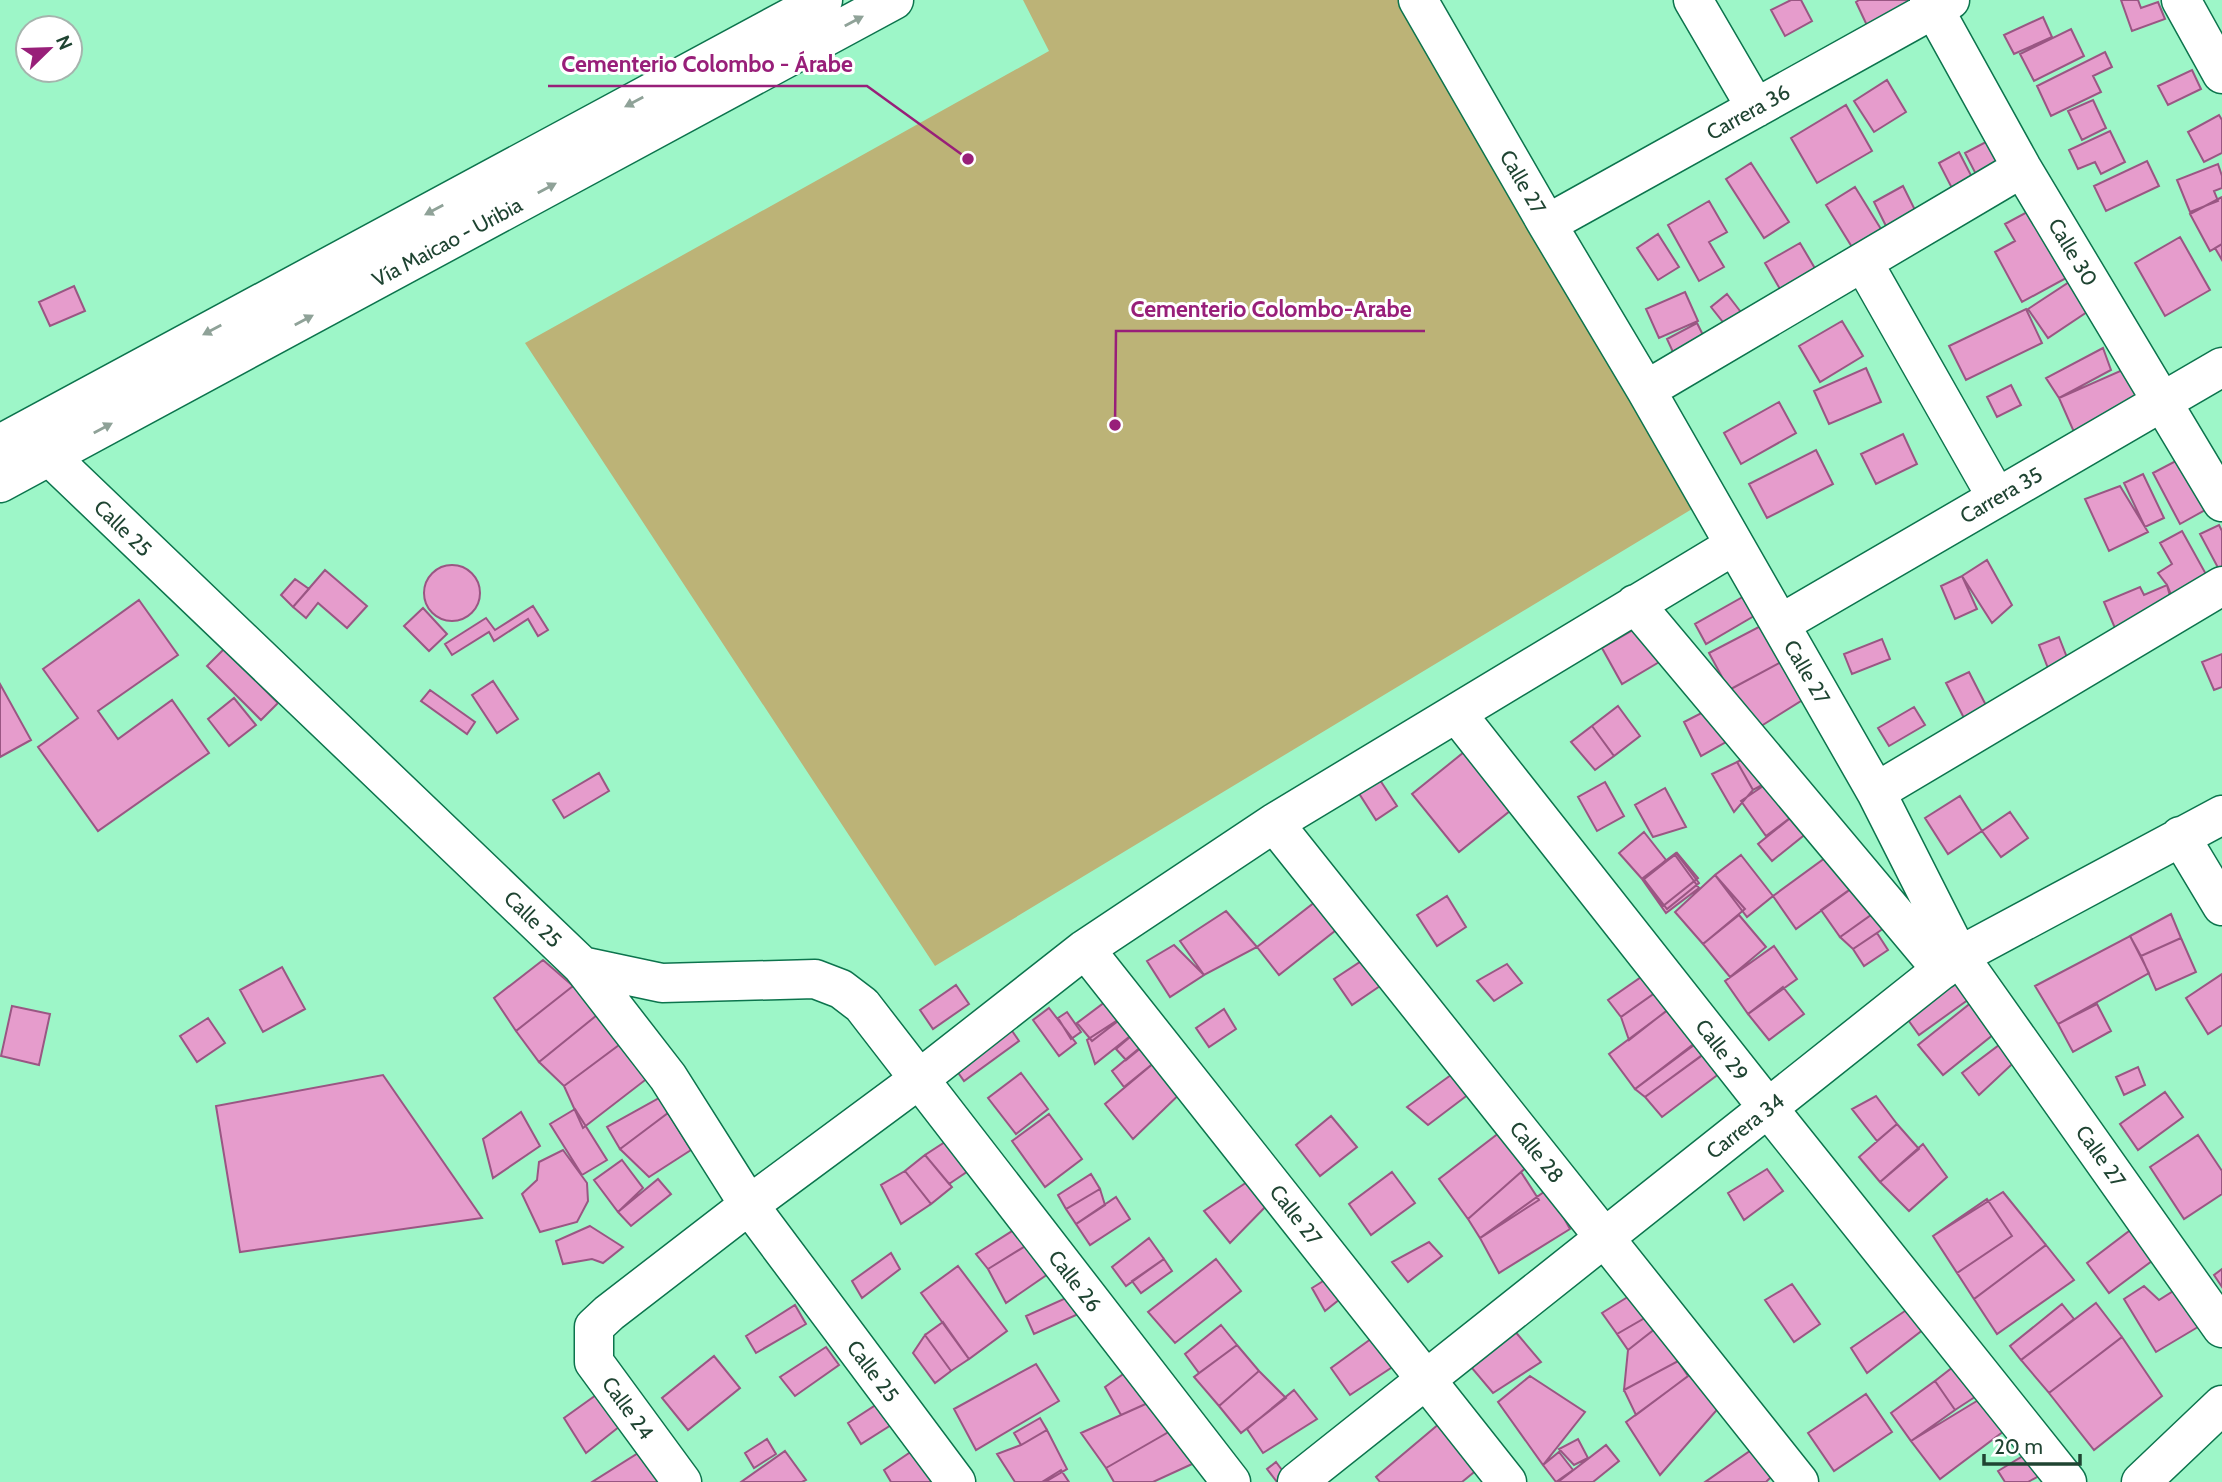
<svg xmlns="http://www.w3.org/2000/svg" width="2222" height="1482" font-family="Cabin,sans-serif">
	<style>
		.green { fill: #bcb377 }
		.building { fill: #e69ccc; stroke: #9a5683; stroke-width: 2 }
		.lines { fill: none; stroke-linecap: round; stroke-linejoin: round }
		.minor-casing { stroke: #0c744d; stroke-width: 41 }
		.minor { stroke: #fff; stroke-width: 38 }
		.oneway { fill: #8fa298 }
		.labels { text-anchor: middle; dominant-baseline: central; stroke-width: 6; stroke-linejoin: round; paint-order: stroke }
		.street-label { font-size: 21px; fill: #1f4432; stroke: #fff }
		.leader { fill: none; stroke: #981f79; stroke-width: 2.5 }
		.callout-dot { fill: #981f79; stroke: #fff; stroke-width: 2.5 }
		.callout-label { font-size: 23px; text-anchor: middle; font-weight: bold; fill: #981f79; stroke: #fff; stroke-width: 6; stroke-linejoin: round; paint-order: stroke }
	</style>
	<rect width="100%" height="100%" fill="#9df6c8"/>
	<path class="green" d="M1023,0H1406L1697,506L935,966L525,343L1049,51Z"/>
	<path class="building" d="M1791,0H1801L1812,21L1785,36L1771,10Z
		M1859,0H1916L1871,34L1856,2Z
		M2121,0H2138L2141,8L2158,2L2165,19L2132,31Z
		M2043,17L2052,37L2014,54L2004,35Z
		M2071,29L2084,56L2034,81L2020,54Z
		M2105,52L2112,67L2093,76L2101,92L2051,116L2037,86Z
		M2192,70L2201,89L2168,105L2158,86Z
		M1887,80L1906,112L1874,132L1854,101Z
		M2093,100L2106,128L2082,140L2068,111Z
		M1846,105L1872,151L1817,183L1791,138Z
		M2219,115L2222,120V153L2204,162L2188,132Z
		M2110,131L2125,162L2101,174L2095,162L2078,169L2069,150Z
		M2001,134L2017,165L1981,184L1965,153Z
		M1959,152L1976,185L1956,196L1939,163Z
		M2147,161L2159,186L2106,211L2094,186Z
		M1751,163L1789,222L1764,238L1726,179Z
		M2218,164L2222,176V188L2214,191L2218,201L2190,212L2177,180Z
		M1903,186L1919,218L1890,234L1874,202Z
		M1855,187L1889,242L1860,260L1826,205Z
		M2222,197V244L2210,251L2190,214Z
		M1709,201L1727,232L1709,242L1724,267L1699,281L1668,225Z
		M2042,204L2079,271L2022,302L1995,252L2015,241L2005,224Z
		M1658,234L1679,267L1658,280L1637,248Z
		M2180,237L2210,290L2165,316L2135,263Z
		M1800,243L1823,282L1788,303L1765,263Z
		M2222,244V260L2215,248Z
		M2083,273L2102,302L2048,338L2028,309Z
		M74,286L85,311L50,326L39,302Z
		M1685,292L1698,321L1659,338L1646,309Z
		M1727,294L1750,324L1734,336L1711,307Z
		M2026,309L2042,343L1966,380L1949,346Z
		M1842,321L1863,356L1820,382L1799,346Z
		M1697,323L1709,347L1678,363L1667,339Z
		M2103,348L2111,370L2059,398L2046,378Z
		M1866,368L1881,402L1829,424L1814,391Z
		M2127,368L2142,402L2074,432L2059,398Z
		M2011,385L2021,405L1997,417L1987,397Z
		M1779,402L1796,433L1741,464L1724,433Z
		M1903,434L1917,464L1876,484L1861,454Z
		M1816,450L1833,484L1767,518L1749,484Z
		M2189,454L2216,504L2180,524L2153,473Z
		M2143,474L2164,518L2145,527L2124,483Z
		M2120,486L2148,532L2109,551L2085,499Z
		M2219,525L2222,531V575L2200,534Z
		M2182,531L2207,576L2170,596L2167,585L2158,573L2172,564L2160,543Z
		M1987,560L2012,605L1992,623L1962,576Z
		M424 593a28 28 0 1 1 56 0a28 28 0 1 1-56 0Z
		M325,570L367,606L347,628L318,603L306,618L293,607Z
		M1962,576L1977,609L1955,619L1941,586Z
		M295,579L309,589L293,607L281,595Z
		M2167,585L2176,607L2117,633L2104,602L2140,587L2144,595Z
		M1755,590L1766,609L1706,644L1695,624Z
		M139,600L178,655L98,711L118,739L172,700L209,753L98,831L38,747L78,718L43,669Z
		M533,606L548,630L538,636L528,619L494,641L489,632L452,655L445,644L486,618L495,630Z
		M423,608L447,634L429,651L404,626Z
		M1774,619L1794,655L1729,690L1709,653Z
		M1645,623L1666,658L1622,684L1602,648Z
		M2059,637L2073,673L2053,681L2039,645Z
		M1882,639L1890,659L1852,674L1844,654Z
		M224,649L278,703L261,720L207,666Z
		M2222,654V687L2214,690L2202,662Z
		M1794,655L1812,694L1758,728L1729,690Z
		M1969,672L1994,721L1965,720L1946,683Z
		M493,681L518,719L497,733L472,695Z
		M0,684L31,740L0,757Z
		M430,690L475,722L467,734L421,701Z
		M234,698L256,725L229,746L208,719Z
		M1618,706L1640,736L1614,756L1592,726Z
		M1715,706L1733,738L1701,756L1684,722Z
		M1914,707L1925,725L1889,746L1878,728Z
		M1592,726L1614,756L1595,770L1571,742Z
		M1474,744L1521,802L1459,852L1412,794Z
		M1758,751L1775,778L1753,790L1737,762Z
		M1737,762L1753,790L1734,812L1712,774Z
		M1374,771L1397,806L1376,820L1353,784Z
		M599,773L609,791L564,818L553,800Z
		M1775,778L1799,811L1766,836L1741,801Z
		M1605,782L1624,816L1597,831L1578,797Z
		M1665,788L1686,827L1653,837L1635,805Z
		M1960,796L1982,831L1948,854L1925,818Z
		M1799,811L1813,828L1772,861L1758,844Z
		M2010,812L2028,838L2001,857L1982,831Z
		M1644,832L1666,860L1643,880L1619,853Z
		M1836,850L1859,883L1796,929L1773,896Z
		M1676,853L1699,883L1667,909L1643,878Z
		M1677,853L1698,878L1663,906L1643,880Z
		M1675,855L1699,888L1666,913L1642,879Z
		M1741,855L1773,896L1747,917L1715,875Z
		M1715,875L1745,909L1703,944L1675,912Z
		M1859,883L1878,910L1840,937L1821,910Z
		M1324,895L1345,923L1279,975L1257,947Z
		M1447,896L1466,927L1437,946L1417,915Z
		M1878,910L1888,925L1877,933L1853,949L1840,937Z
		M1226,911L1257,947L1204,975L1180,941Z
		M2171,914L2181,938L2141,956L2130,936Z
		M1739,915L1766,947L1730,977L1703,944Z
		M1877,933L1888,950L1864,966L1853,949Z
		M2130,936L2149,973L2058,1024L2035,986Z
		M2181,938L2196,972L2156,990L2141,956Z
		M1174,945L1204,975L1170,997L1147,961Z
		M1774,946L1797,979L1748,1014L1725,981Z
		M543,960L573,986L516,1031L494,998Z
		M1363,960L1380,986L1352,1005L1334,979Z
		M1507,964L1522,983L1494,1001L1477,981Z
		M282,967L305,1009L263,1032L240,990Z
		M1647,973L1659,990L1621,1017L1608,1000Z
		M1943,974L1972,997L1919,1035L1898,1006Z
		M2222,974V1025L2208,1034L2186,998Z
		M956,985L969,1004L933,1029L920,1010Z
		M573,986L602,1011L539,1062L516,1031Z
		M1783,987L1804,1014L1769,1040L1748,1014Z
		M1659,990L1670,1008L1629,1040L1621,1017Z
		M1113,996L1127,1014L1092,1041L1077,1023Z
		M1680,1001L1706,1036L1635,1089L1609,1054Z
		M1972,1002L1994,1034L1943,1075L1918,1045Z
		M2097,1004L2111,1031L2073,1052L2058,1024Z
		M12,1006L50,1014L39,1065L1,1056Z
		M1049,1008L1076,1043L1059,1056L1033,1020Z
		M1224,1009L1236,1029L1209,1047L1196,1028Z
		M602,1011L623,1042L564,1086L539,1062Z
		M1067,1012L1081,1032L1071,1039L1058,1018Z
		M1127,1014L1144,1025L1095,1064L1087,1040Z
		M208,1018L225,1043L197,1062L180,1036Z
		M1008,1025L1019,1041L964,1081L952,1064Z
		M1144,1025L1154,1037L1126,1060L1116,1049Z
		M2011,1036L2024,1053L1979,1095L1962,1073Z
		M1148,1041L1161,1057L1124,1087L1112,1071Z
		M623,1042L653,1074L583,1128L564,1086Z
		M1695,1043L1702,1055L1645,1097L1635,1089Z
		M1711,1049L1724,1070L1662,1117L1645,1097Z
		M1161,1057L1189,1085L1133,1139L1105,1104Z
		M2138,1067L2145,1085L2124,1095L2116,1077Z
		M1455,1072L1473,1091L1428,1125L1407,1107Z
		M1021,1073L1048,1109L1016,1134L988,1098Z
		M383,1075L482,1218L240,1252L216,1106Z
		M2165,1092L2183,1117L2138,1150L2120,1124Z
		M1876,1096L1897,1124L1877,1141L1852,1109Z
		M661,1097L668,1113L620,1149L607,1127Z
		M575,1109L607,1160L582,1175L550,1124Z
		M521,1112L540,1146L493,1178L483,1139Z
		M668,1113L691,1150L649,1177L620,1149Z
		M1049,1114L1082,1159L1045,1187L1012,1141Z
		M1331,1116L1357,1147L1320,1176L1296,1145Z
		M1897,1124L1919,1149L1880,1182L1859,1157Z
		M1508,1126L1530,1164L1468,1219L1439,1179Z
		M2198,1135L2222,1171V1194L2184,1219L2150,1167Z
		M948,1140L974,1167L949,1184L925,1155Z
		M1923,1144L1947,1177L1909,1211L1880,1182Z
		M563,1150L587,1183L588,1201L577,1222L540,1232L522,1194L537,1180L539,1162Z
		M925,1155L952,1187L931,1204L905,1171Z
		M622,1160L643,1188L618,1212L594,1180Z
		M1767,1169L1783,1191L1744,1220L1728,1193Z
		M905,1171L931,1204L901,1224L881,1185Z
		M1392,1172L1415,1203L1371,1235L1349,1204Z
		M1521,1172L1539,1200L1480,1238L1468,1219Z
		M1091,1174L1100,1189L1066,1209L1058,1195Z
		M1253,1178L1274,1198L1230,1243L1204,1211Z
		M658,1179L671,1194L631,1226L618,1212Z
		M1100,1189L1105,1205L1076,1224L1066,1209Z
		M1548,1189L1570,1229L1499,1273L1480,1238Z
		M2003,1192L2046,1245L1974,1299L1933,1236Z
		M1116,1197L1130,1219L1090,1245L1076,1224Z
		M1987,1199L2012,1236L1957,1273L1933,1236Z
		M2141,1222L2164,1252L2109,1293L2087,1263Z
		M590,1226L623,1247L603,1263L592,1259L563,1264L556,1241Z
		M1020,1226L1027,1245L988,1269L976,1254Z
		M1149,1238L1164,1259L1126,1286L1112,1267Z
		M1429,1242L1442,1256L1408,1282L1392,1262Z
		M1027,1245L1048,1274L1006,1303L988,1269Z
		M2046,1245L2074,1280L1997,1334L1974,1299Z
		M891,1253L900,1269L862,1298L852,1281Z
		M1164,1259L1172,1271L1141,1293L1132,1281Z
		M1216,1259L1241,1291L1175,1343L1148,1312Z
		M958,1266L1007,1331L969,1359L921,1293Z
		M2222,1269V1287L2214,1275Z
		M1336,1273L1350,1291L1325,1311L1312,1288Z
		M2186,1283L2208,1321L2156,1352L2124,1299L2144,1286L2159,1300Z
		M1792,1284L1820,1324L1794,1342L1765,1300Z
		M1077,1293L1085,1311L1034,1334L1026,1316Z
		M1634,1293L1650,1315L1617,1334L1602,1313Z
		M1918,1302L1933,1322L1867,1373L1851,1348Z
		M2096,1303L2122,1337L2049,1393L2021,1360Z
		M2062,1304L2074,1319L2021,1360L2010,1346Z
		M795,1305L806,1324L756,1353L746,1336Z
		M1650,1315L1660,1325L1628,1350L1617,1334Z
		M943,1322L969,1359L951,1371L925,1335Z
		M1221,1325L1237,1345L1199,1373L1185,1354Z
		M1660,1325L1686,1357L1624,1390L1628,1350Z
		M1513,1329L1541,1362L1493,1393L1466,1361Z
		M1379,1333L1403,1360L1350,1395L1331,1368Z
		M925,1335L951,1371L935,1383L913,1353Z
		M2122,1337L2162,1396L2094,1450L2049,1393Z
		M1237,1345L1259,1371L1219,1406L1194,1377Z
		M826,1347L839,1365L795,1396L780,1377Z
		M714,1356L740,1388L688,1430L662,1398Z
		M1962,1360L1984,1391L1955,1410L1935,1381Z
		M1678,1361L1688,1376L1636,1415L1624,1390Z
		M1036,1364L1059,1401L976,1450L954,1409Z
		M1136,1365L1159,1398L1121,1415L1105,1387Z
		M1259,1371L1286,1398L1241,1433L1219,1406Z
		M1695,1371L1722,1404L1660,1475L1626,1422Z
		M1530,1376L1585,1412L1543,1465L1498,1402Z
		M1935,1381L1955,1410L1911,1441L1891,1413Z
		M603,1390L629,1419L586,1453L564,1418Z
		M1294,1390L1317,1419L1263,1453L1247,1429Z
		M1990,1393L2012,1425L1940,1479L1911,1441Z
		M1866,1394L1892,1432L1834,1471L1808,1433Z
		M1159,1398L1179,1426L1106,1468L1081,1433Z
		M885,1399L899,1420L861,1444L848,1423Z
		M1040,1418L1047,1430L1021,1445L1014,1433Z
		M1446,1418L1479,1468L1462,1482H1380L1376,1477Z
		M1179,1426L1203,1459L1153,1482H1114L1106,1468Z
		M1047,1430L1067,1469L1045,1482H1015L997,1454L1021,1445Z
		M767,1439L776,1454L754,1468L745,1453Z
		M1578,1439L1588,1458L1574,1465L1559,1449Z
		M1760,1444L1778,1470L1766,1482H1705Z
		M651,1445L668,1482H592Z
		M921,1445L939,1482H891L884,1470Z
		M1606,1445L1619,1461L1593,1482H1558Z
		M2033,1450L2046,1472L2028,1482H2005L1998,1471Z
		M785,1451L806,1480L802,1482H741Z
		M1559,1452L1573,1470L1556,1482L1543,1465Z
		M1276,1462L1291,1482H1277L1267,1469Z
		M1061,1470L1069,1482H1042Z"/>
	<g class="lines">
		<g class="minor-casing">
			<path id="minor" d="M1418,0L1547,224L1646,390L1876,792L1959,956L2222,1328
				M1693,0L1756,108
				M1929,0L2022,168L2222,502
				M2181,0L2222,74
				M1547,224L1950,0
				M1863,262L1997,498
				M1646,390L2022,168
				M24,432L582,966L668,1077L749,1205L956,1482
				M0,444L823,0
				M0,483L894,0
				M1635,604L1942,970
				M1780,624L2222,367
				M1457,714L1768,1108L2067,1482
				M1876,792L2222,586
				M1274,823L1799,1482
				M2180,836L2222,906
				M1085,949L1507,1482
				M582,966L662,983L815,979L841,989L862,1005L1231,1482
				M682,1482L594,1362V1327L609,1313L749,1205L918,1080L1085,949L1274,823L1733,546
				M1297,1482L1959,956L2222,815
				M2141,1482L2222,1405"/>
		</g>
		<use href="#minor" class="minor"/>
	</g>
	<defs><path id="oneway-solid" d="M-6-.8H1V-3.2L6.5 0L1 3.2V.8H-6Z" transform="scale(1.75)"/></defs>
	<g class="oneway">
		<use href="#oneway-solid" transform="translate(854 21) rotate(-28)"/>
		<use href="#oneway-solid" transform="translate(634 102) rotate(152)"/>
		<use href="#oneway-solid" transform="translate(547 188) rotate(-28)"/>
		<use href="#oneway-solid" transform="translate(434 210) rotate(152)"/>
		<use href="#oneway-solid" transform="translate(304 320) rotate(-28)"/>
		<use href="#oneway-solid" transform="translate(212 330) rotate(152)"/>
		<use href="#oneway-solid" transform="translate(103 428) rotate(-28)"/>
	</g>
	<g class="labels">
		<g class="street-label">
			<text transform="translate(1748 112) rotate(-29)">Carrera 36</text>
			<text transform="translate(1523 182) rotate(60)">Calle 27</text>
			<text transform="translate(447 242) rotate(-28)">Vía Maicao - Uribia</text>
			<text transform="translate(2073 252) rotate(59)">Calle 30</text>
			<text transform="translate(2001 495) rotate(-30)">Carrera 35</text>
			<text transform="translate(123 528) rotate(44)">Calle 25</text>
			<text transform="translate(1807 672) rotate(60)">Calle 27</text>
			<text transform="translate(533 919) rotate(44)">Calle 25</text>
			<text transform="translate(1722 1050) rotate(52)">Calle 29</text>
			<text transform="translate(1745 1126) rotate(-38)">Carrera 34</text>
			<text transform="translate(1537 1152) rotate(51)">Calle 28</text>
			<text transform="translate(2101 1156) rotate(55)">Calle 27</text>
			<text transform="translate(1296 1215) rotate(52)">Calle 27</text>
			<text transform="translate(1075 1281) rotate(52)">Calle 26</text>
			<text transform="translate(873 1371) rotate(53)">Calle 25</text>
			<text transform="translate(628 1408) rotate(54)">Calle 24</text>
		</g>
	</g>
	<path class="leader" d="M968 159L867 86H548M1115 425L1116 331H1425"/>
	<g class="callout-dot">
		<circle cx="968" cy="159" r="7"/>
		<circle cx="1115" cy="425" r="7"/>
	</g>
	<g class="callout-label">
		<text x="707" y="72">Cementerio Colombo - Árabe</text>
		<text x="1271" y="317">Cementerio Colombo-Arabe</text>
	</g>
	<g transform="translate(49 49) rotate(67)"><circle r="33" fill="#ffffff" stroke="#a5b4ad" stroke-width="2"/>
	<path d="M0-5L12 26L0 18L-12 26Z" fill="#981f79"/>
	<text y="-10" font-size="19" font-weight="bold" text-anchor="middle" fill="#1f4432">N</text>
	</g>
	<path d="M1984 1454v10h96v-10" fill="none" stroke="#1f4432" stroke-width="3.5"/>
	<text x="1994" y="1454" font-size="21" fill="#1f4432" stroke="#ffffff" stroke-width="5" paint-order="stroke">20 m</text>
</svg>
